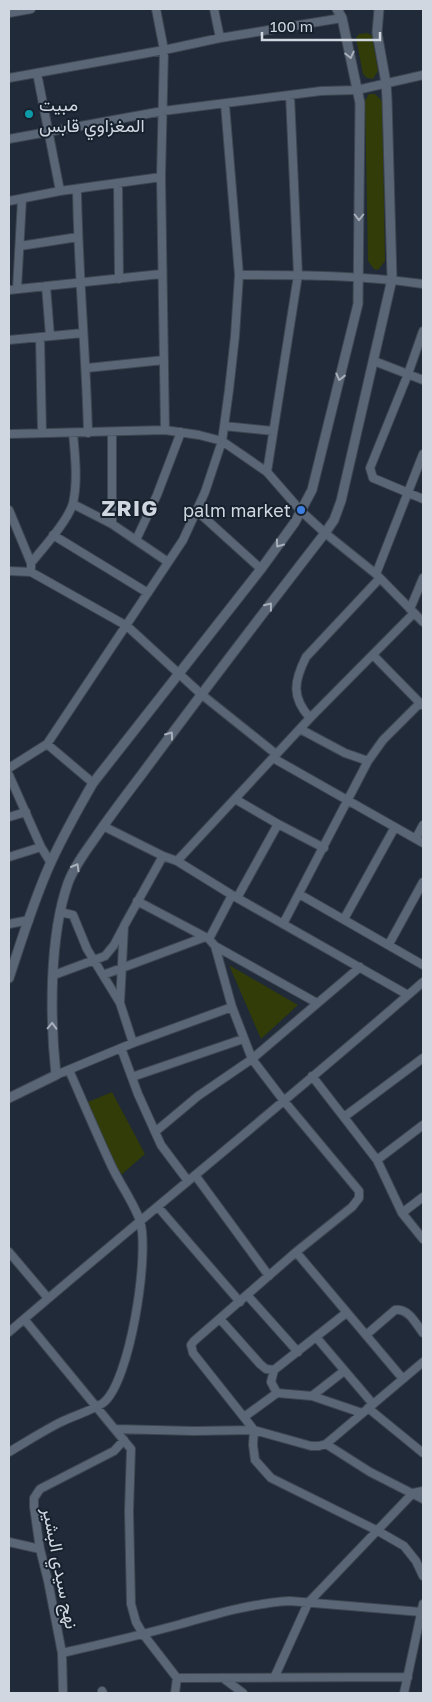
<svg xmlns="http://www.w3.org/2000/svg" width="432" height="1702" font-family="'Golos Text',Vazirmatn,sans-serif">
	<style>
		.green { fill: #313c08 }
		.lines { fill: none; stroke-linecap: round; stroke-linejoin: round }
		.minor-casing { stroke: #3d4651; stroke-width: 10 }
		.tertiary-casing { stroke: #3d4651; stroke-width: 11 }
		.minor { stroke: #5a6676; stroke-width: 8 }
		.tertiary { stroke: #5a6676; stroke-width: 9 }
		.oneway { stroke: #a7afbb }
		.culture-dot { fill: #0f9aa8; stroke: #17212e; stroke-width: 2 }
		.shop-dot { fill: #3f7fe0; stroke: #17212e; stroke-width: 2 }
		.labels { text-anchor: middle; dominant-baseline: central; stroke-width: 4; stroke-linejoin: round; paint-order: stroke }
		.poi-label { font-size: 18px; fill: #d0d7e0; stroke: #17212e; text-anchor: start }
		.street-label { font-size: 18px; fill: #d0d7e0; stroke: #17212e }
		.district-label { font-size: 22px; font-weight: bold; letter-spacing: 1px; fill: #d0d7e0; stroke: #17212e }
	</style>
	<rect width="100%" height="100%" fill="#202a38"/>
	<path class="green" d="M368,33L372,36L378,71L373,79L367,78L363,74L356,38L359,34Z
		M369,94H375L382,101L385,261L378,270L374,269L368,261L365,101Z
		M229,965L298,1005L261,1039Z
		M112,1092L145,1154L121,1175L115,1167L88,1102Z"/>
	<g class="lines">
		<g class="minor-casing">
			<path id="minor" d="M156,9L164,50L161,177L165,430
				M214,9L220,38
				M9,13L31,9
				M37,73L60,191
				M9,78L164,50L220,38L342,18
				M9,139L163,111L321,91L357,90L423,75
				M118,183L119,279
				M77,189C78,270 86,351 88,433
				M9,201L60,191L161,177
				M20,246L78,237
				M239,275C301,275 362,275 423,284
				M46,286L50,336
				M17,289L22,199
				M9,290L161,274
				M423,331L408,374L370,468L373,478L423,499
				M40,337L42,433
				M9,340L83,333
				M374,361L423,380
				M87,368L164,360
				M224,426L273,431
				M9,434L165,430L199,435L222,441L267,472L301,511L325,533L376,574L423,622
				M267,472L298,275L290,95
				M73,504L112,524L168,562
				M9,510L31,563V568
				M197,511L261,569
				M112,524V432
				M53,535L148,593
				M136,540L157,495L181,432
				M31,563C43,548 68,521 73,503C78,481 75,455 73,433
				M9,571L31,572L127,626L201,694L276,754
				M376,574L423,454
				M410,609L423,578
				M373,655L422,705
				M310,718C291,697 294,681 306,657L380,578
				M300,729L345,753L368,761
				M47,744L93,783
				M273,758L423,843
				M9,768L47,744L183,540L205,492L222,441L229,390L235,336L239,275L225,104
				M9,775L41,847L51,863
				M235,799L278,824
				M9,817L26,812
				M103,826L163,856L177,861L232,895L408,995
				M416,838L423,825
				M9,857L41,847
				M177,861L310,718L414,613
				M299,894L423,965
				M237,898L278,824L324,848
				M137,901L209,939L215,946L232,1007L252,1059L284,1101L359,1191V1198L352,1207L296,1252L194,1341L191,1345L193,1353L254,1430L253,1445L255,1460L271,1478L378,1531L404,1546L416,1561L423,1576
				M60,912L73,915L87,949L120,1003
				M344,919L395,827
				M9,924L29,920
				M283,924L368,761L383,740L420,703
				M209,939L232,895
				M389,944L423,882
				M215,946L317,1003
				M54,975L105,956L114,945L123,928
				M103,975L205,937
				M133,1043L120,1003L124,926L163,856
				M121,1048L138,1094L161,1145L188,1181
				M56,1075L133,1043L232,1007
				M312,1076L377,1160L402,1213L423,1239
				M132,1077L243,1039
				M344,1117L423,1058
				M155,1132L198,1096L252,1059L360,967
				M377,1160L423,1125
				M195,1175L269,1276
				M158,1207L240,1302
				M402,1213L423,1197
				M9,1252L47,1297
				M296,1252L403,1379
				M247,1295L298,1352
				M24,1319L131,1449L129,1511L131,1604L136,1622L143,1634L177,1678L175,1693
				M220,1319L260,1364L266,1369L274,1370
				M9,1332C146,1214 287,1101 423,982
				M366,1335L395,1310C409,1308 416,1324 423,1333
				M316,1337L373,1404
				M277,1393L271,1382L274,1370L346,1313
				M312,1396L344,1371
				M368,1408L423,1453
				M244,1417L277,1393L312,1396L362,1413
				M115,1429L194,1431L254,1430L311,1446H319L326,1444L423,1362
				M326,1444L370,1472L423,1499
				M9,1452C26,1442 43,1431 61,1422C73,1416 93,1410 103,1403C130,1383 150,1253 140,1221C134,1203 120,1184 112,1167C97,1135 83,1102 69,1070
				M9,1542L40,1549
				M62,1653C102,1644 141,1635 181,1624C216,1614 253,1603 290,1601L421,1612
				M275,1676L308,1603L413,1493L423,1491
				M177,1678C254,1678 331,1677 408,1677
				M223,1678L243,1693
				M102,1691L103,1693
				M63,1693L62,1653L48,1581L40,1549L34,1507V1498L40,1489L114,1451L124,1440
				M404,1693L423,1604"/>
		</g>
		<g class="tertiary-casing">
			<path id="tertiary" d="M9,978C22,939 34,899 51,862C64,834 78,809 93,783L261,569L295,522L312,490L358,304L360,103L349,51L342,18L337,9
				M9,1098L56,1075C50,1019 49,937 68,883C74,867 85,852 95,838C110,816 126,795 142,774C202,693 263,613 325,533L334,520L341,501L392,279L387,99L386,83L377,33L379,9"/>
		</g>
		<use href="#minor" class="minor"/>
		<use href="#tertiary" class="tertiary"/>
	</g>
	<defs><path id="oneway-chevron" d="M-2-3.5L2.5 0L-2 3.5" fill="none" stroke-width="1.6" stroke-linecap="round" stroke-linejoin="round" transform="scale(1.25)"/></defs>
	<g class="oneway">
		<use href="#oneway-chevron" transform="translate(350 55) rotate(77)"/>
		<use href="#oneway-chevron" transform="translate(359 217) rotate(90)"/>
		<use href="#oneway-chevron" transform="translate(340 377) rotate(104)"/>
		<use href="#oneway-chevron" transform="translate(279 544) rotate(126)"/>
		<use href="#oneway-chevron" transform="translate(269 606) rotate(-52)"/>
		<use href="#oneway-chevron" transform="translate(170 735) rotate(-54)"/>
		<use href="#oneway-chevron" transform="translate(76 867) rotate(-60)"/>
		<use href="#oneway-chevron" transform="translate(52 1026) rotate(-88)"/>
	</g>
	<circle class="culture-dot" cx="29" cy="114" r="5"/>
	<circle class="shop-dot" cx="301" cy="510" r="5"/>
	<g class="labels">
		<g class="poi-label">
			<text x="39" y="104">مبيت<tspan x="39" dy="21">المغزاوي قابس</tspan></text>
			<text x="291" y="510" text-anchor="end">palm market</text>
		</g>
		<g class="street-label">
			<text transform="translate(61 1568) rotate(79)">نهج سيدي البشير</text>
		</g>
		<g class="district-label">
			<text x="130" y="507">ZRIG</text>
		</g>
	</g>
	<rect width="432" height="1702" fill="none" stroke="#d0d7e0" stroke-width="20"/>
	<path d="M262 32v8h118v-8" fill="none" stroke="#d0d7e0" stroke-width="2.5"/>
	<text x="270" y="32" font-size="15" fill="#d0d7e0" stroke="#17212e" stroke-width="4" paint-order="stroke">100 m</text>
</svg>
